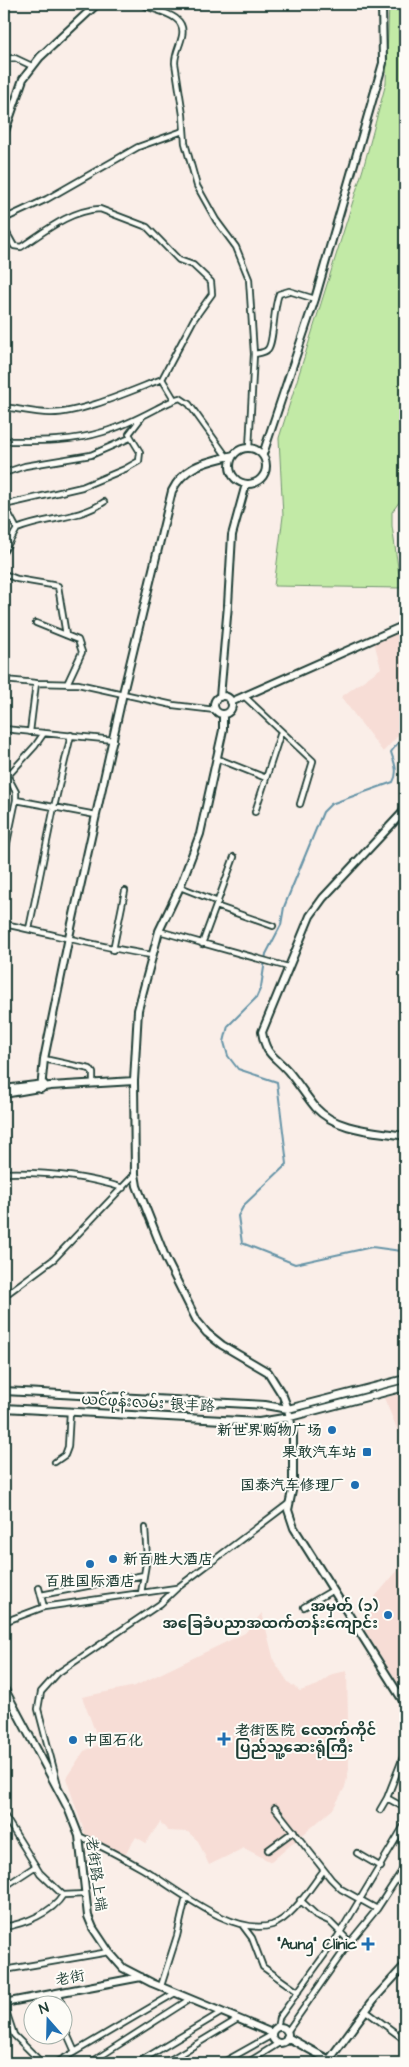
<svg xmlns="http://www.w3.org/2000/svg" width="409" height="2067" font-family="'Architects Daughter','LXGW WenKai TC','Noto Sans Myanmar',sans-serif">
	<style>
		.built { fill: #f7ddd6 }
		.green { fill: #c2eaa6; stroke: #70946d }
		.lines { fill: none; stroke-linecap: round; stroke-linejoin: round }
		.stream { stroke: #6694a7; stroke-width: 2 }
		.street-casing { stroke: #1f3d34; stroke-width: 8 }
		.secondary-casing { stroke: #1f3d34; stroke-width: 10 }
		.street { stroke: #fdfcf7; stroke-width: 4.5 }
		.secondary { stroke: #fdfcf7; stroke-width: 6 }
		.poi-dot { fill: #1f6fb2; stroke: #fdfcf7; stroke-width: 2 }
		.labels { text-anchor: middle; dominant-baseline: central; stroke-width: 4; stroke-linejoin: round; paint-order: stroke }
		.street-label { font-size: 15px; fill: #1f3d34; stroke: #fdfcf7 }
		.poi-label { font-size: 15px; font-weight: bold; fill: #1f3d34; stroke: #fdfcf7; text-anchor: end }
	</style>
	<rect width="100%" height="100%" fill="#faeee8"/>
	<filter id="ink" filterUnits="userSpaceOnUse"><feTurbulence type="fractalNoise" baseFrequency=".02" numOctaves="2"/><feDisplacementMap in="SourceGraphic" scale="10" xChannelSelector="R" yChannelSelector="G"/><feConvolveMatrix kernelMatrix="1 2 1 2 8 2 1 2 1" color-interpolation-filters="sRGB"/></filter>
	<g filter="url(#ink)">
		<path class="built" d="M405,628V728L383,752L341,697L381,668L374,642Z
			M405,1393V1455L402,1449L404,1445L384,1398Z
			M405,1562V1694L365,1631L374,1598Z
			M262,1613L274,1661L288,1682L300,1691L318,1685L332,1674L347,1671L349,1769L345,1787L333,1809L271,1862L244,1848L209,1865L198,1841L188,1832L168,1831L160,1822L146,1843L136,1837L124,1856L85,1834L66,1778L84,1751L100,1744L82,1697L135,1686L245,1633Z"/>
		<path class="green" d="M389,4H405V494L392,512V526L401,588L274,586L283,516L279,438L363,169L386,83Z"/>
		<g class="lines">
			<path class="stream" d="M405,734L391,752C394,762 399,772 393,782L331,804L323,812L284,907L281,925L266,954L261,987L256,998L228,1026L224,1042L228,1056L238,1069L277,1082L287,1164L244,1205L238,1216L242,1243L295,1264L372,1247L401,1251L405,1254"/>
			<g class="street-casing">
				<path id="street" d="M142,4C155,12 187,13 182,36C180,46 175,53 175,63L183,115L185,143L197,186L216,220L236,247L249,279L254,354L249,448
					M4,59L15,58L32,66
					M4,219L47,199L138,147L183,131
					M4,228L14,246L21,247C44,232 70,210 100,209L147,227L179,260L193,265L211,282L212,294L194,319L162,379L174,399
					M254,354C259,353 265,353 268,349C274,342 273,308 279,294L289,291L315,299
					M4,407C19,409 35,413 50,413C80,414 133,390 162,379
					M4,441C37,441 71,442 103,432C121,427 139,418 156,409C164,405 172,400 180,398L189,404L227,457
					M4,473L25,466L91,455L130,438
					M17,529L4,505L82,487L125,469L139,461L140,452L129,434L142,417
					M4,551L17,529C45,517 78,520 104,502
					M4,574L17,579L58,586L66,635
					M36,623L78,640L82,652L67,684
					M4,680L36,683L78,684L173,705L215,710
					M244,696L313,761L300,804
					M4,729L114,740
					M30,732L36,683
					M216,758L266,778
					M4,780L35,746L44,733
					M16,800L96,815
					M255,812L281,732
					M4,857L16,800V792L8,777
					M180,887L218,902
					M216,906L273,926
					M4,924C53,934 102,948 152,955
					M29,929L54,807L71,735
					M159,931L288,967
					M202,944L234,857
					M113,950L125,891
					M44,1059L90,1069L93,1073V1083
					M4,1173C43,1172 85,1176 123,1188
					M4,1296L54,1259L135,1174
					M55,1462L65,1455L68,1447L70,1412
					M39,1588L44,1607
					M141,1593L147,1558L145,1528
					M41,1595L144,1575
					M304,1607L333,1590
					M4,1622L44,1607L176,1588
					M58,1785L38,1709L41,1692L58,1673L160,1604L177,1588L288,1504
					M387,1798L405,1808
					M275,1808L331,1879L341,1889L377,1909
					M380,1810L387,1798L405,1752
					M4,1815L40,1873L63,1895
					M79,1836C101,1846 122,1857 143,1869C175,1888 233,1937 272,1925C293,1918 311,1886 324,1870
					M268,1850L294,1831
					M357,1853L381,1867
					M4,1887L36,1866
					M300,1900L316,1915L329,1921L350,1942
					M243,1926L252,1938L263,1967L298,1992
					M4,1927C24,1924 52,1913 63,1895L86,1894
					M4,1970L109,1952
					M161,1986L177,1936L186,1897
					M59,1993L62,2004
					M4,2005L14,2035L42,2063
					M62,2006L64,2017L63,2025L75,2052
					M366,2011L405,2040
					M277,2028L279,2018L338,1936L405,1824
					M287,2032L350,1942L377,1909L405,1866
					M56,2063L175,1993
					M90,2063L190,1999
					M137,2063L222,2012
					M165,2063L238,2019
					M222,2063L272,2035
					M247,2063L279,2043"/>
			</g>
			<g class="secondary-casing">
				<path id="secondary" d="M4,134L23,79L40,57L97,4
					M230 466a18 18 0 1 1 36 0a18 18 0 1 1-36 0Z
					M263,454L315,299L383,63L382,4
					M214 705a9 9 0 1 1 18 0a9 9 0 1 1-18 0Z
					M220,697L228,605L232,535L246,484
					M231,702L405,625
					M223,714V730L200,834L180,887L159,931L138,1010L134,1081L135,1174L137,1186L166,1259L197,1321L207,1333L222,1345L268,1372L283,1396L288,1409L293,1433V1486L288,1510L294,1528L405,1704
					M405,810L323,898L310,916L262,1032C266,1056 274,1055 288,1071C298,1083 306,1096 316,1108C337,1131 376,1131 405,1136
					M4,1089L44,1084
					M41,1089L44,1059L69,937L123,693L172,491C185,464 208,462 234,455
					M4,1094L50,1086L134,1081
					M4,1391L265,1405L288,1409L405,1379
					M4,1408L259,1422L290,1417L405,1387
					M4,1688L68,1808L79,1836L88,1916L93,1928L109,1952L123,1968L152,1983L272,2033
					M4,2003L141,1977
					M272 2035a8 8 0 1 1 16 0a8 8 0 1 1-16 0Z
					M287,2037L329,2060
					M329,2063V2060L375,1998L405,1965"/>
			</g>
			<use href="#street" class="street"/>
			<use href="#secondary" class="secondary"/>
		</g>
	</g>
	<g class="poi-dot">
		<circle cx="332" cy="1430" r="5"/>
		<rect x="362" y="1447" width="10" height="10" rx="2.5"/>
		<circle cx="355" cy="1485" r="5"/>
		<circle cx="113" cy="1559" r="5"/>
		<circle cx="90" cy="1564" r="5"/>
		<circle cx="388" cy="1615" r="5"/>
		<path d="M221.5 1731.5h5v5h5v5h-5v5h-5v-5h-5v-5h5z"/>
		<circle cx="73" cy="1740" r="5"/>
		<path d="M365.5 1936.5h5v5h5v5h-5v5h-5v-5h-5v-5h5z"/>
	</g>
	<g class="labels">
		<g class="street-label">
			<text transform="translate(148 1403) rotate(3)">ယင်ဖုန်းလမ်း 银丰路</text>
			<text transform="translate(96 1874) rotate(82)">老街路上端</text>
			<text transform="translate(70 1978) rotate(-11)">老街</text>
		</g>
		<g class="poi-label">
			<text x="322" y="1430">新世界购物广场</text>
			<text x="357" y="1452">果敢汽车站</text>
			<text x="345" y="1485">国泰汽车修理厂</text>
			<text x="123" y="1559" text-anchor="start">新百胜大酒店</text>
			<text x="90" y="1581" text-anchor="middle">百胜国际酒店</text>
			<text x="378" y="1606">အမှတ် (၁)<tspan x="378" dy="17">အခြေခံပညာအထက်တန်းကျောင်း</tspan></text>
			<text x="235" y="1730" text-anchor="start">老街医院 လောက်ကိုင်<tspan x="235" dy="17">ပြည်သူ့ဆေးရုံကြီး</tspan></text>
			<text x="83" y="1740" text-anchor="start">中国石化</text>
			<text x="357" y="1944">"Aung" Clinic</text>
		</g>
	</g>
	<rect width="409" height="2067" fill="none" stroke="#fdfcf7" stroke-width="20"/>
	<rect x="10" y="10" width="389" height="2047" fill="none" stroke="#1f3d34" stroke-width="2" filter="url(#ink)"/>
	<g transform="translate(48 2020) rotate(340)"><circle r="24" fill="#fdfcf7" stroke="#a4b0a9"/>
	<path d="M0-4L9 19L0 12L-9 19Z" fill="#1f6fb2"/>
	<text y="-8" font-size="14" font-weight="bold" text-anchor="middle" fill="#1f3d34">N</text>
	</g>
</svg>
